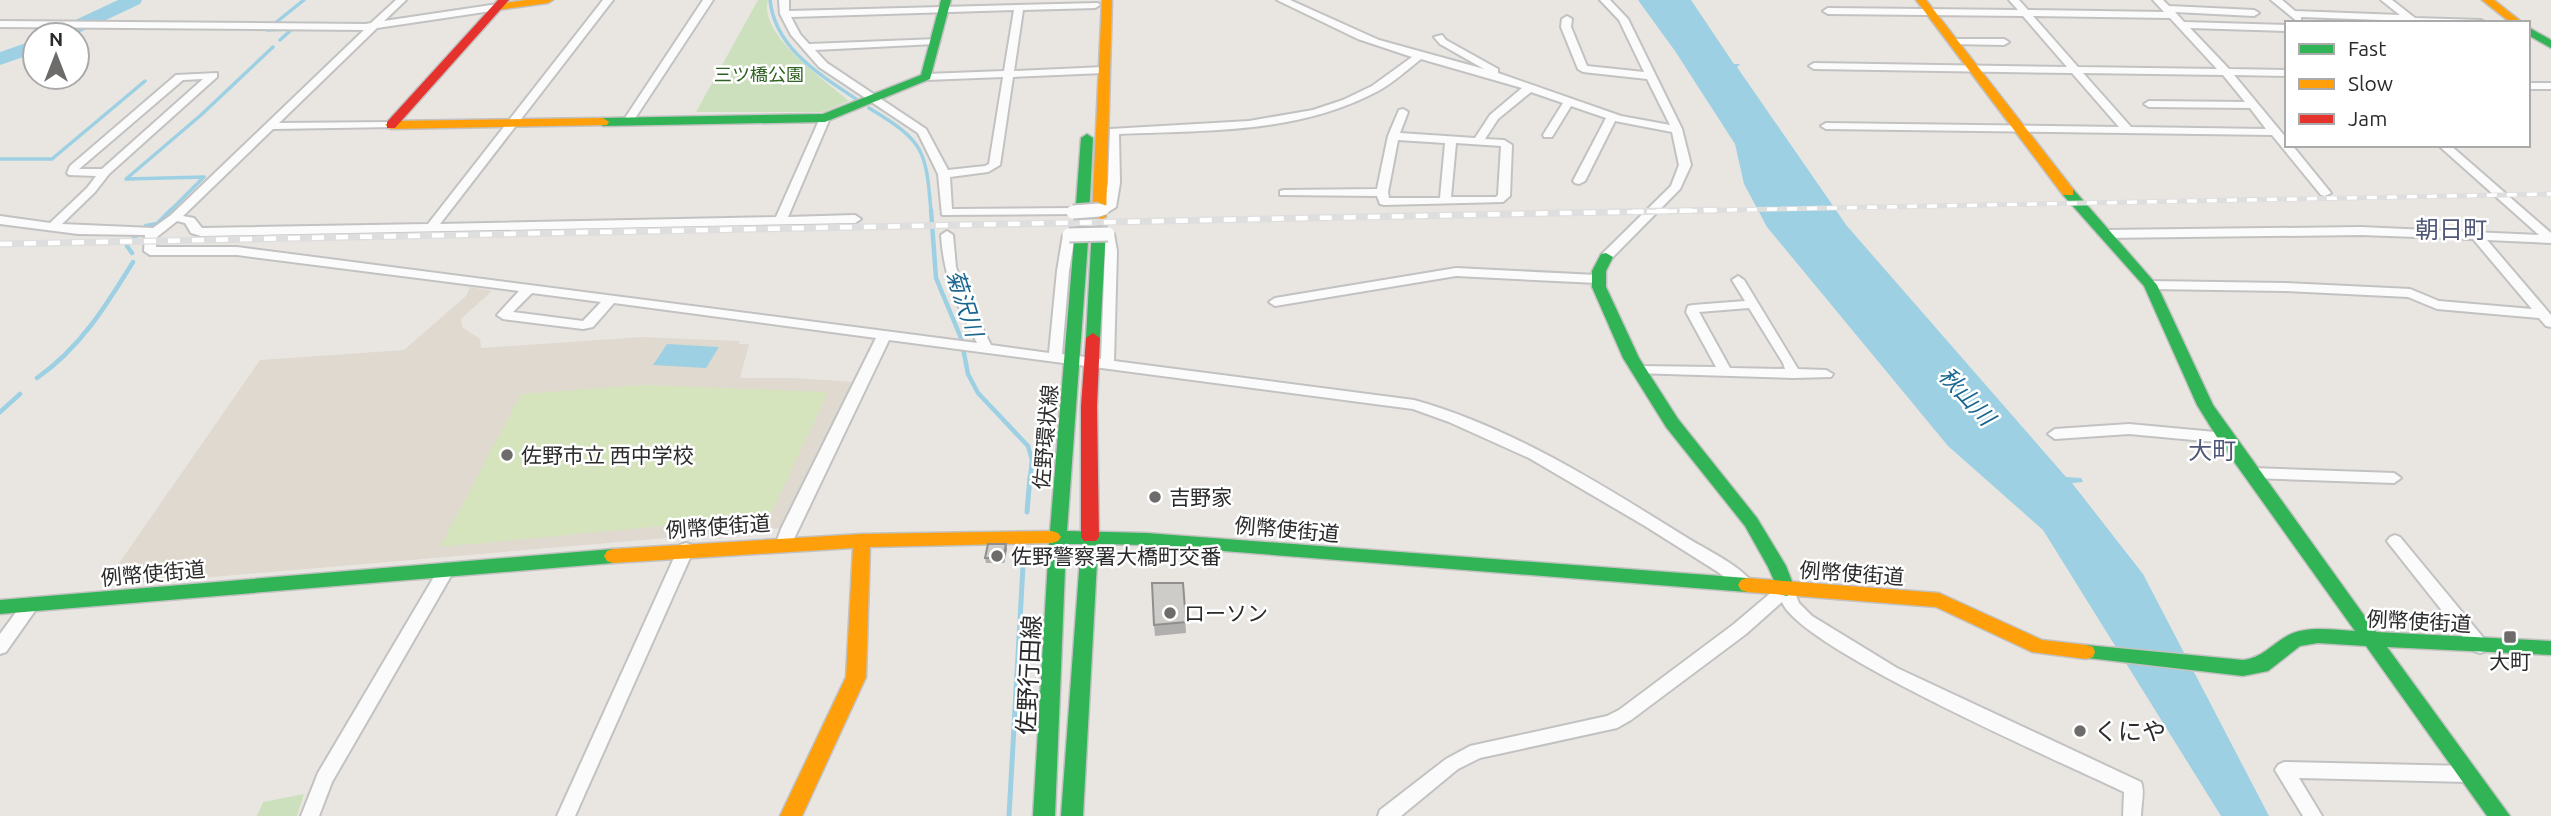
<svg xmlns="http://www.w3.org/2000/svg" width="2551" height="816" font-family="Ubuntu,'Noto Sans JP',sans-serif">
	<style>
		.education { fill: #dfd9cf }
		.green { fill: #cce0be }
		.pitch { fill: #d5e4bd }
		.water { fill: #9dd0e3 }
		.lines { fill: none; stroke-linecap: round; stroke-linejoin: round }
		.stream-far2 { stroke: #9dd0e3; stroke-width: 3.5 }
		.stream-far1 { stroke: #9dd0e3; stroke-width: 4.5 }
		.stream { stroke: #9dd0e3; stroke-width: 5 }
		.river { fill: #9dd0e3; fill-rule: evenodd }
		.street-casing { stroke: #c3c2c2; stroke-width: 4 }
		.fast-casing { stroke: #c3c2c2; stroke-width: 3 }
		.slow-casing { stroke: #c3c2c2; stroke-width: 3 }
		.jam-casing { stroke: #c3c2c2; stroke-width: 3 }
		.street { fill: #fcfbfb; fill-rule: evenodd }
		.fast { fill: #30b455; fill-rule: evenodd }
		.slow { fill: #ff9f0a; fill-rule: evenodd }
		.jam { fill: #e5322d; fill-rule: evenodd }
		.rail-far1-casing { stroke: #dededf; stroke-width: 5 }
		.rail-casing { stroke: #dededf; stroke-width: 7 }
		.rail-far1 { stroke: #fff; stroke-width: 3.5; stroke-dasharray: 10; stroke-linecap: butt }
		.rail { stroke: #fff; stroke-width: 4.5; stroke-dasharray: 12; stroke-linecap: butt }
		.street-bridge-far1-casing { stroke: #c3c2c2; stroke-width: 13; stroke-linecap: butt }
		.street-bridge-casing { stroke: #c3c2c2; stroke-width: 17; stroke-linecap: butt }
		.street-bridge-far1 { stroke: #fcfbfb; stroke-width: 10 }
		.street-bridge { stroke: #fcfbfb; stroke-width: 13 }
		.wall { fill: #b1afad }
		.shaded-wall { fill: #908f8d }
		.building { fill: #ceccc9; stroke: #908f8d; stroke-width: 2 }
		.poi-dot { fill: #6e6c6b; stroke: #fff; stroke-width: 2.5 }
		.labels { text-anchor: middle; dominant-baseline: central; stroke-width: 5; stroke-linejoin: round; paint-order: stroke }
		.far-park-label { font-size: 18px; fill: #2f6222; stroke: #fff }
		.street-label { font-size: 21px; fill: #2b2b2b; stroke: #fff }
		.poi-label { font-size: 21px; fill: #2b2b2b; stroke: #fff; text-anchor: start }
		.water-label { font-size: 23px; font-style: italic; fill: #1b6790; stroke: #fff }
		.quarter-label { font-size: 24px; fill: #505778; stroke: #fff }
		.near-street-label { font-size: 24px; fill: #2b2b2b; stroke: #fff }
		.near-poi-label { font-size: 24px; fill: #2b2b2b; stroke: #fff; text-anchor: start }
	</style>
	<rect width="100%" height="100%" fill="#e9e6e2"/>
	<path class="education" d="M470,287L492,291L461,319L462,327L480,339L481,348L641,337L740,341L739,344H749L740,378H794L856,382L783,528L142,583L138,580L106,582L260,360L404,350L466,296Z"/>
	<path class="green" d="M758,0H768C758,35 826,81 849,101L822,112H696Z
		M304,794L297,816H257L263,802Z"/>
	<path class="pitch" d="M642,385L828,392L770,516L440,547L521,394Z"/>
	<path class="water" d="M1638,0H1691L1734,64H1740L1737,67L1847,226L2066,477L2081,478L2083,482L2072,483L2143,574L2269,816H2221L2043,530L1948,446L1767,227L1744,184L1735,144L1675,51Z
		M667,344L719,347L706,368L653,365Z"/>
	<g class="lines">
		<path class="stream-far2" d="M770,0C775,48 819,74 856,99
			M274,24L304,0
			M267,30L290,29
			M280,40L291,30
			M869,108C924,141 926,149 931,212
			M0,159H52L145,81
			M169,212L204,177L126,179L201,115L273,47"/>
		<path class="stream-far1" d="M931,210L936,278L961,338L968,374L978,393L1028,446L1032,460L1030,479
			M146,226L157,224L171,210
			M133,239L137,235
			M127,246L132,253
			M37,378C80,348 106,306 133,262
			M0,412L20,394"/>
		<path class="stream" d="M1027,512L1030,477
			M1009,816L1023,566"/>
		<path class="river" d="M118,0H142L140,4L74,35H49L52,31Z
			M35,40V53L0,65V52Z"/>
		<g class="street-casing">
			<path id="street" d="M396,0H406L384,21L498,4L503,7L498,10L377,28L279,123L391,122L396,125L395,127L273,129L183,216L194,218L202,228L428,224L603,0H613L440,224L776,217L820,118L825,115L830,118L788,217L855,215L861,219L855,223L201,236L191,233L185,223L177,221L157,237L156,247H237L977,343C957,305 944,279 941,235L947,231L953,235L956,267L964,292L991,345L1049,353L1057,271L1063,235L1069,231L1075,235L1069,271L1062,354L1101,359L1105,251L1102,234L1108,230L1114,234L1117,251L1114,361L1414,400C1514,428 1602,485 1689,539C1707,550 1743,567 1754,585L1752,589L1746,591L1740,589L1718,572L1645,526L1529,458L1449,422L1413,409L889,340L792,543L790,547H778L776,543L781,529L876,338L614,303L593,327L583,329L503,319L497,315L519,291L237,255H150L144,251L145,235L78,234L0,224V216L50,223L87,188L96,176L69,175L67,173L70,166L176,75L217,73V77L109,174L95,192L62,224L153,228L171,215L364,30L0,27V21L366,24L371,23ZM203,79L102,169H79L183,80ZM532,293L601,302L583,321L513,312Z
				M703,0H713L632,123H624L623,121Z
				M779,0H789V11L1098,3L1100,5L1095,8L1023,10L1014,71L1104,67L1109,70L1104,73L1013,77L1000,165L988,172L950,177L952,209L1073,208L1079,212L1077,214L942,215L938,174L918,133L819,67L791,35L780,14ZM1014,10L1004,71L926,74L921,77L926,80L1003,77L989,164L985,166L948,170L926,129L827,63L815,50L935,44L940,41L938,39L809,44L800,34L791,17Z
				M1277,0H1290L1379,40L1484,69L1440,44L1434,37L1442,35L1446,40L1498,69V73L1621,116L1670,125L1647,79L1583,72L1578,69L1561,27L1562,19L1567,16L1572,19L1571,27L1587,66L1644,72L1619,20L1600,0H1610L1628,19L1682,129L1691,165L1680,189L1610,260H1602L1600,257L1602,254L1671,186L1679,165L1672,132L1615,121L1585,181L1579,184L1575,183L1573,181L1606,118L1571,106L1552,137H1544L1543,135L1563,103L1531,92L1498,119L1485,139L1504,140L1512,145L1510,196L1503,202L1384,205L1380,204L1377,196L1280,195V191L1284,190L1377,189L1388,136L1399,110L1403,109L1408,112L1400,133L1475,138L1490,115L1522,88L1421,59C1407,70 1393,83 1378,91C1298,134 1207,130 1119,134L1120,183L1116,207L1108,212H1100L1098,210L1104,205L1108,183L1110,129L1249,121L1313,110L1343,100L1372,86L1412,57L1358,39ZM1398,140L1445,143L1440,198H1389L1388,192ZM1456,143L1501,146L1498,195L1496,197H1451Z
				M2009,0H2019L2028,10L2164,12L2153,0H2163L2169,6L2254,10L2259,13L2254,16L2175,12L2184,22L2287,25V31L2190,28L2229,69L2287,70V76L2234,75L2287,139V145H2292L2331,193L2325,196L2321,195L2272,135L1826,129L1821,126L1826,123L2119,127L2072,73L1814,69L1809,66L1814,63L2067,67L2023,16L1828,14L1823,11L1828,8L2018,10ZM2033,16L2170,18L2217,69L2078,67ZM2083,73L2223,75L2245,102L2149,101L2144,104L2149,107L2250,108L2266,129L2131,127Z
				M2271,0H2282L2295,11L2400,15L2381,0H2392L2415,18L2481,20L2486,23H2410L2409,21L2301,17V21L2298,22Z
				M1953,39H2004L2009,42L2004,45L1950,44V40Z
				M2528,83H2551V89H2528Z
				M2438,145H2450L2551,233V243L2487,240L2551,315V327L2546,326L2539,318L2437,309L2408,297L2285,291L2150,289L2144,285L2150,281L2285,283L2410,289L2439,301L2532,309L2473,239L2361,235L2104,238L2098,234L2104,230L2361,227L2539,235Z
				M1456,268L1597,275L1603,279L1597,283L1456,276L1275,306L1269,302L1275,298Z
				M1738,276L1744,280L1798,369L1826,370L1833,374L1831,377L1793,378L1633,373L1631,370L1633,367L1638,366L1716,367L1686,312L1688,306L1693,305L1745,301L1732,280ZM1749,308L1783,363L1785,369L1730,368L1699,312Z
				M2129,424L2226,433L2233,438L2226,443L2129,434L2055,439L2048,434L2055,429Z
				M2252,468L2394,473L2401,478L2394,483L2252,478L2245,473Z
				M2395,535L2400,537L2486,641L2488,646L2486,651L2480,653L2474,651L2390,545L2387,541L2390,537Z
				M686,543L692,545L694,549L575,816H557L678,549L680,545Z
				M447,563L453,565L455,569L332,782L319,816H301L318,773L441,565Z
				M1786,583L1792,585L1799,603L1812,616L1897,668L2141,782C2145,791 2141,805 2141,816H2123L2124,792C2066,764 1800,649 1782,602L1746,634L1631,720L1617,728L1480,758L1458,769L1401,816H1378L1380,810L1446,759L1470,746L1607,716L1619,710L1734,624L1780,585Z
				M31,598L37,600L39,604L37,608L6,652L0,654V634L25,600Z
				M2284,762L2468,766L2474,768L2477,774L2474,780L2468,782L2299,778L2322,816H2303L2275,770L2278,765Z"/>
		</g>
		<g class="fast-casing">
			<path id="fast" d="M941,0H951L930,79L825,122L603,126L597,122L603,118L823,114L921,75Z
				M2528,27L2551,40V48L2528,35Z
				M1087,134L1093,138L1089,217L1082,221L1075,217L1081,138Z
				M2068,188L2073,189L2157,285L2213,405L2376,632L2551,641V655L2387,647L2510,816H2487L2366,646L2318,643L2300,646L2268,671L2243,676L2079,657L2077,652L2079,647L2086,645L2243,660C2262,658 2271,645 2287,636C2306,625 2334,630 2355,631L2220,442L2197,405L2144,286L2063,195L2062,192Z
				M1082,224L1089,228L1067,531L1146,533L1747,578L1753,580L1756,585L1753,590L1747,592L1146,545L1098,544L1083,816H1061L1081,544H1066L1055,816H1033L1049,542L1043,537L1050,531L1075,228Z
				M1099,224L1106,228L1100,338L1093,343L1086,338L1092,228Z
				M1606,253L1613,257L1606,271V287L1639,358L1678,419L1757,518L1786,566L1795,589L1792,594L1786,596L1780,594L1768,567L1745,526L1666,427L1623,358L1592,287V271L1601,254Z
				M613,549L619,551L622,556L619,561L613,563L0,614V600Z"/>
		</g>
		<g class="slow-casing">
			<path id="slow" d="M526,0H553L548,3L498,10L493,7L498,4Z
				M1102,0H1112L1106,217L1099,221L1092,217Z
				M1916,0H1926L2073,189V195H2063Z
				M2482,0H2494L2523,23H2511Z
				M603,118L609,122L607,125L391,129L385,125L391,121Z
				M1052,531L1058,533L1061,537L1058,541L1052,543L870,547L866,677L802,816H780L846,677L853,548L613,563L607,561L604,556L607,551L613,549L862,534Z
				M1747,578L1939,593L2042,640L2086,645L2093,647L2095,652L2093,657L2086,659L2032,652L1936,607L1747,592L1741,590L1738,585L1741,580Z"/>
		</g>
		<g class="jam-casing">
			<path id="jam" d="M498,0H509L395,128H387V122Z
				M1093,333L1100,338L1097,406L1099,537L1096,541H1084L1081,537V406L1086,338Z"/>
		</g>
		<use href="#street" class="street"/>
		<use href="#fast" class="fast"/>
		<use href="#slow" class="slow"/>
		<use href="#jam" class="jam"/>
		<g class="rail-far1-casing">
			<path id="rail-far1" d="M1627,212L2551,194"/>
		</g>
		<g class="rail-casing">
			<path id="rail" d="M0,244L1717,210"/>
		</g>
		<use href="#rail-far1" class="rail-far1"/>
		<use href="#rail" class="rail"/>
		<g class="street-bridge-far1-casing">
			<path id="street-bridge-far1" d="M1073,212L1104,210"/>
		</g>
		<g class="street-bridge-casing">
			<path id="street-bridge" d="M1073,212L1099,210
				M1069,235L1108,234"/>
		</g>
		<use href="#street-bridge-far1" class="street-bridge-far1"/>
		<use href="#street-bridge" class="street-bridge"/>
	</g>
	<path class="wall" d="M1006,544L1007,549L1004,563H986L985,558Z
		M1183,583L1186,633L1155,636L1154,625Z"/>
	<path class="shaded-wall" d="M1006,544L1007,549L1004,563L1003,558Z"/>
	<path class="building" d="M988,544H1006L1003,558H985Z
		M1152,583H1183L1186,622L1154,625Z"/>
	<g class="poi-dot">
		<circle cx="507" cy="455" r="7"/>
		<circle cx="1155" cy="497" r="7"/>
		<circle cx="997" cy="556" r="7"/>
		<circle cx="1170" cy="613" r="7"/>
		<rect x="2503" y="630" width="14" height="14" rx="3.5"/>
		<circle cx="2080" cy="731" r="7"/>
	</g>
	<g class="labels">
		<g class="far-park-label">
			<text x="759" y="74">三ツ橋公園</text>
		</g>
		<g class="street-label">
			<text transform="translate(1045 437) rotate(-85)">佐野環状線</text>
			<text transform="translate(718 526) rotate(-4)">例幣使街道</text>
			<text transform="translate(1287 529) rotate(5)">例幣使街道</text>
			<text transform="translate(153 573) rotate(-5)">例幣使街道</text>
			<text transform="translate(1852 573) rotate(4)">例幣使街道</text>
			<text transform="translate(2419 621) rotate(3)">例幣使街道</text>
		</g>
		<g class="poi-label">
			<text x="521" y="455">佐野市立 西中学校</text>
			<text x="1169" y="497">吉野家</text>
			<text x="1011" y="556">佐野警察署大橋町交番</text>
			<text x="1184" y="613">ローソン</text>
			<text x="2510" y="661" text-anchor="middle">大町</text>
		</g>
		<g class="water-label">
			<text transform="translate(965 303) rotate(72)">菊沢川</text>
			<text transform="translate(1967 396) rotate(47)">秋山川</text>
		</g>
		<g class="quarter-label">
			<text x="2451" y="229">朝日町</text>
			<text x="2212" y="450">大町</text>
		</g>
		<g class="near-street-label">
			<text transform="translate(1029 675) rotate(-87)">佐野行田線</text>
		</g>
		<g class="near-poi-label">
			<text x="2094" y="731">くにや</text>
		</g>
	</g>
	<rect x="2285" y="21" width="245" height="126" fill="#ffffff" stroke="#aaaaaa" stroke-width="2"/>
	<rect x="2299" y="44" width="35" height="10" fill="#30b455" stroke="#aaaaaa" stroke-width="2"/>
	<text x="2348" y="56" font-size="21" fill="#2b2b2b">Fast</text>
	<rect x="2299" y="79" width="35" height="10" fill="#ff9f0a" stroke="#aaaaaa" stroke-width="2"/>
	<text x="2348" y="91" font-size="21" fill="#2b2b2b">Slow</text>
	<rect x="2299" y="114" width="35" height="10" fill="#e5322d" stroke="#aaaaaa" stroke-width="2"/>
	<text x="2348" y="126" font-size="21" fill="#2b2b2b">Jam</text>
	<g transform="translate(56 56)"><circle r="33" fill="#ffffff" stroke="#aaaaaa" stroke-width="2"/>
	<path d="M0-5L12 26L0 18L-12 26Z" fill="#6e6c6b"/>
	<text y="-10" font-size="19" font-weight="bold" text-anchor="middle" fill="#2b2b2b">N</text>
	</g>
</svg>
